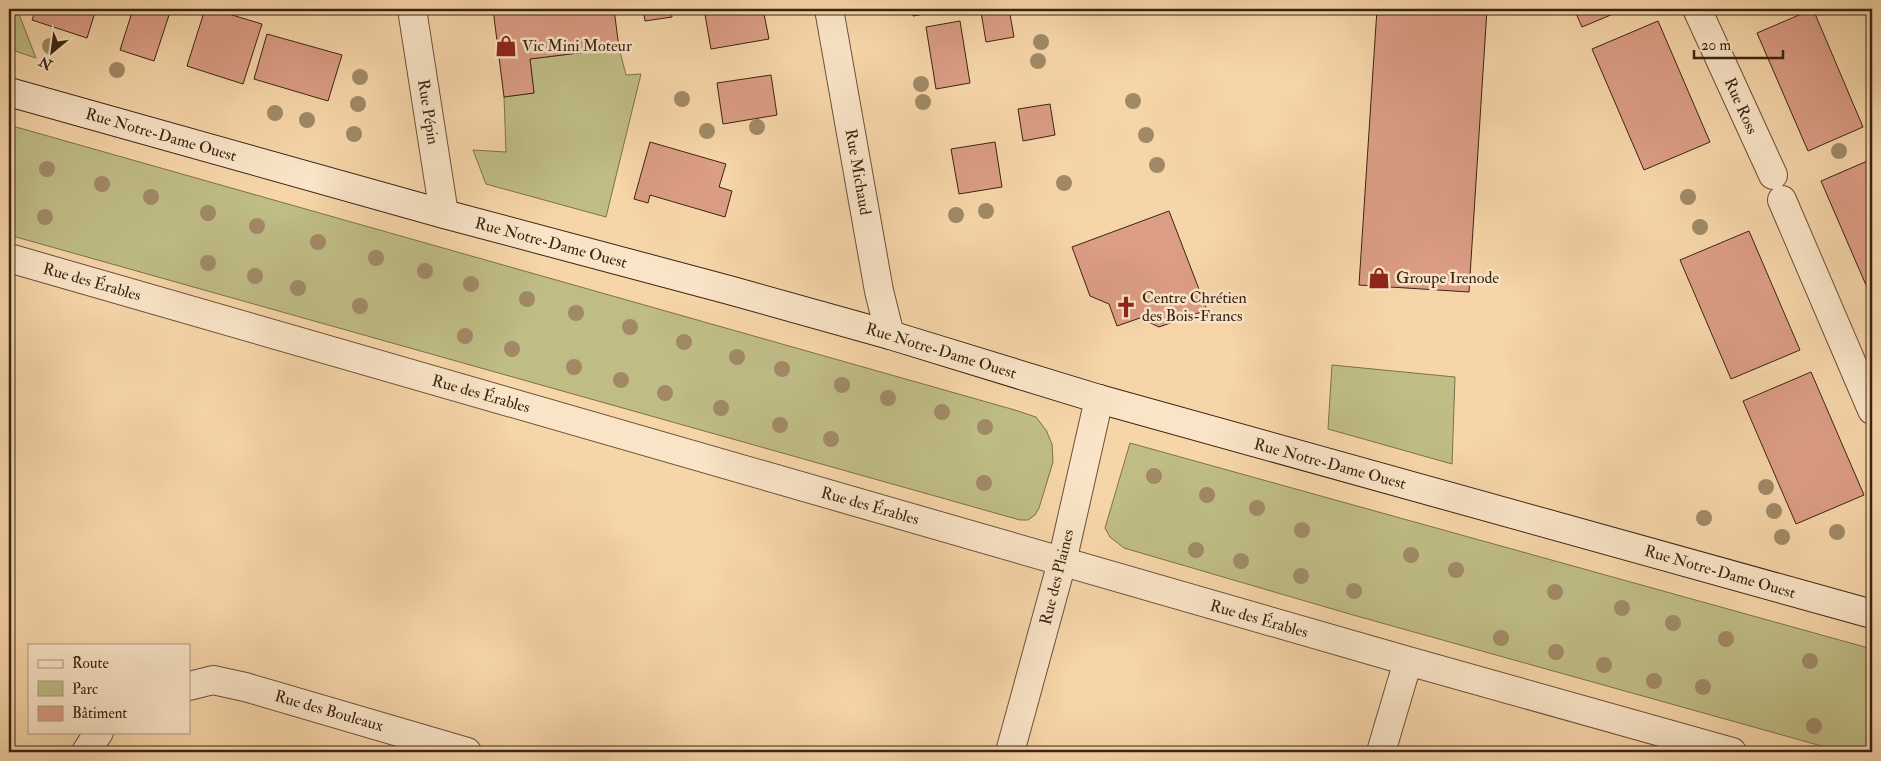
<svg xmlns="http://www.w3.org/2000/svg" width="1881" height="761" font-family="'IM FELL Double Pica',serif">
	<style>
		.green { fill: #bfbc86; stroke: #7d704c }
		.building { fill: #db9d84; stroke: #3b2413 }
		.lines { fill: none; stroke-linecap: round; stroke-linejoin: round }
		.street-casing { stroke: #6a5038; stroke-width: 30 }
		.secondary-casing { stroke: #3b2413; stroke-width: 30 }
		.street { stroke: #f9e4c7; stroke-width: 28 }
		.secondary { stroke: #f9e4c7; stroke-width: 28 }
		.tree { fill: #a18966 }
		.labels { text-anchor: middle; dominant-baseline: central; stroke-width: 5; stroke-linejoin: round; paint-order: stroke }
		.poi-label { font-size: 16px; fill: #3b2413; stroke: #f9e4c7; text-anchor: start }
		.street-label { font-size: 16px; fill: #3b2413; stroke: #f9e4c7 }
	</style>
	<rect width="100%" height="100%" fill="#f6d5a9"/>
	<filter id="stains"><feTurbulence type="fractalNoise" baseFrequency=".004" numOctaves="4"/><feColorMatrix values="0 0 0 0 .2 0 0 0 0 .09 0 0 0 0 .02 0 0 0 .5 -.17"/></filter>
	<radialGradient id="worn" r=".72"><stop offset=".6" stop-color="#630" stop-opacity="0"/><stop offset="1" stop-color="#630" stop-opacity=".3"/></radialGradient>
	<path class="green" d="M9,9H17L36,58L9,49Z
		M619,48L626,75L641,74L606,217L486,184L473,150L506,152L504,97L534,93L530,59Z
		M9,125L1015,410L1036,417L1046,430L1052,444L1053,462L1039,508L1035,515L1028,520H1020L9,235Z
		M1332,365L1455,377L1452,464L1328,429Z
		M1130,443L1872,649V752H1843L1353,615L1124,548L1110,537L1105,528Z"/>
	<path class="building" d="M36,9H96L87,38L32,20Z
		M133,9H171L154,61L120,50Z
		M205,9H212L262,24L243,84L187,66Z
		M493,9H614L619,48L530,59L534,93L504,97Z
		M643,9H671L672,17L645,21Z
		M704,9H763L769,39L711,49Z
		M912,9H954L913,16Z
		M1000,9H1009L1014,37L986,42L981,12Z
		M1377,9H1487L1469,292L1359,285Z
		M1574,9H1625L1582,27Z
		M1813,9L1863,127L1808,151L1757,33Z
		M960,21L970,83L936,89L926,27Z
		M1658,21L1710,142L1644,170L1592,49Z
		M267,34L342,55L328,101L254,79Z
		M771,75L777,115L723,124L717,83Z
		M1050,104L1055,135L1023,141L1018,109Z
		M650,142L726,164L719,187L732,191L725,217L650,195L648,203L634,199Z
		M995,142L1002,187L959,194L951,149Z
		M1872,159V299L1821,181Z
		M1169,211L1207,310L1159,327L1140,318L1117,326L1109,304L1090,296L1072,247Z
		M1749,231L1800,350L1731,379L1680,260Z
		M1811,372L1864,495L1796,524L1743,401Z"/>
	<g class="lines">
		<g class="street-casing">
			<path id="street" d="M412,9L444,214
				M829,9L879,291L890,335
				M1697,9L1773,175
				M1782,200L1872,410
				M9,258L1408,661L1732,752
				M189,686L213,680L245,687L467,752
				M86,752L99,732
				M1010,752L1062,562L1099,399
				M1381,752L1408,661"/>
		</g>
		<g class="secondary-casing">
			<path id="secondary" d="M9,92L444,214L729,290L890,335L1099,399L1872,614"/>
		</g>
		<use href="#street" class="street"/>
		<use href="#secondary" class="secondary"/>
	</g>
	<g class="tree">
		<circle cx="1041" cy="42" r="8"/>
		<circle cx="50" cy="46" r="8"/>
		<circle cx="1038" cy="61" r="8"/>
		<circle cx="117" cy="70" r="8"/>
		<circle cx="360" cy="77" r="8"/>
		<circle cx="921" cy="84" r="8"/>
		<circle cx="682" cy="99" r="8"/>
		<circle cx="1133" cy="101" r="8"/>
		<circle cx="923" cy="102" r="8"/>
		<circle cx="358" cy="104" r="8"/>
		<circle cx="275" cy="113" r="8"/>
		<circle cx="307" cy="120" r="8"/>
		<circle cx="757" cy="127" r="8"/>
		<circle cx="707" cy="131" r="8"/>
		<circle cx="354" cy="134" r="8"/>
		<circle cx="1146" cy="135" r="8"/>
		<circle cx="1839" cy="151" r="8"/>
		<circle cx="1157" cy="165" r="8"/>
		<circle cx="47" cy="169" r="8"/>
		<circle cx="1064" cy="183" r="8"/>
		<circle cx="102" cy="184" r="8"/>
		<circle cx="151" cy="197" r="8"/>
		<circle cx="1688" cy="197" r="8"/>
		<circle cx="986" cy="211" r="8"/>
		<circle cx="208" cy="213" r="8"/>
		<circle cx="956" cy="215" r="8"/>
		<circle cx="45" cy="217" r="8"/>
		<circle cx="257" cy="226" r="8"/>
		<circle cx="1700" cy="227" r="8"/>
		<circle cx="318" cy="242" r="8"/>
		<circle cx="376" cy="258" r="8"/>
		<circle cx="208" cy="263" r="8"/>
		<circle cx="425" cy="271" r="8"/>
		<circle cx="255" cy="276" r="8"/>
		<circle cx="471" cy="284" r="8"/>
		<circle cx="298" cy="288" r="8"/>
		<circle cx="527" cy="299" r="8"/>
		<circle cx="360" cy="306" r="8"/>
		<circle cx="576" cy="313" r="8"/>
		<circle cx="630" cy="327" r="8"/>
		<circle cx="465" cy="336" r="8"/>
		<circle cx="684" cy="342" r="8"/>
		<circle cx="512" cy="349" r="8"/>
		<circle cx="737" cy="357" r="8"/>
		<circle cx="574" cy="367" r="8"/>
		<circle cx="782" cy="369" r="8"/>
		<circle cx="621" cy="380" r="8"/>
		<circle cx="842" cy="385" r="8"/>
		<circle cx="665" cy="393" r="8"/>
		<circle cx="888" cy="398" r="8"/>
		<circle cx="721" cy="408" r="8"/>
		<circle cx="942" cy="412" r="8"/>
		<circle cx="780" cy="425" r="8"/>
		<circle cx="985" cy="427" r="8"/>
		<circle cx="831" cy="439" r="8"/>
		<circle cx="1154" cy="476" r="8"/>
		<circle cx="984" cy="483" r="8"/>
		<circle cx="1766" cy="487" r="8"/>
		<circle cx="1207" cy="495" r="8"/>
		<circle cx="1257" cy="508" r="8"/>
		<circle cx="1774" cy="511" r="8"/>
		<circle cx="1704" cy="518" r="8"/>
		<circle cx="1302" cy="530" r="8"/>
		<circle cx="1837" cy="532" r="8"/>
		<circle cx="1782" cy="537" r="8"/>
		<circle cx="1196" cy="550" r="8"/>
		<circle cx="1411" cy="555" r="8"/>
		<circle cx="1241" cy="561" r="8"/>
		<circle cx="1456" cy="570" r="8"/>
		<circle cx="1301" cy="576" r="8"/>
		<circle cx="1354" cy="591" r="8"/>
		<circle cx="1555" cy="592" r="8"/>
		<circle cx="1622" cy="608" r="8"/>
		<circle cx="1673" cy="623" r="8"/>
		<circle cx="1501" cy="638" r="8"/>
		<circle cx="1726" cy="639" r="8"/>
		<circle cx="1556" cy="652" r="8"/>
		<circle cx="1810" cy="661" r="8"/>
		<circle cx="1604" cy="665" r="8"/>
		<circle cx="1654" cy="681" r="8"/>
		<circle cx="1703" cy="687" r="8"/>
		<circle cx="1814" cy="726" r="8"/>
	</g>
	<defs>
		<g id="shop-bare" transform="scale(1.725)"><path d="M-5-2.5h2.3a2.7 3.5 0 0 1 5.4 0H5L5.5 6h-11ZM-1.5-2.5h3a1.5 2.3 0 0 0-3 0Z" fill="#8f2418" stroke="#f9e4c7" stroke-width="2.5" paint-order="stroke"/></g>
		<g id="church-bare" transform="scale(1.725)"><path d="M-1.2-6h2.4v3.5h3.3v2.4h-3.3V6h-2.4V-.1h-3.3v-2.4h3.3Z" fill="#8f2418" stroke="#f9e4c7" stroke-width="2.5" paint-order="stroke"/></g>
	</defs>
	<g fill-rule="evenodd">
		<use href="#shop-bare" x="506" y="46"/>
		<use href="#shop-bare" x="1379" y="278"/>
		<use href="#church-bare" x="1126" y="307"/>
	</g>
	<g class="labels">
		<g class="poi-label">
			<text x="522" y="46">Vic Mini Moteur</text>
			<text x="1396" y="278">Groupe Irenode</text>
			<text x="1142" y="298">Centre Chrétien<tspan x="1142" dy="18">des Bois-Francs</tspan></text>
		</g>
		<g class="street-label">
			<text transform="translate(1741 106) rotate(66)">Rue Ross</text>
			<text transform="translate(428 112) rotate(81)">Rue Pépin</text>
			<text transform="translate(161 135) rotate(16)">Rue Notre-Dame Ouest</text>
			<text transform="translate(858 172) rotate(80)">Rue Michaud</text>
			<text transform="translate(551 243) rotate(15)">Rue Notre-Dame Ouest</text>
			<text transform="translate(92 282) rotate(16)">Rue des Érables</text>
			<text transform="translate(941 351) rotate(17)">Rue Notre-Dame Ouest</text>
			<text transform="translate(481 394) rotate(16)">Rue des Érables</text>
			<text transform="translate(1330 464) rotate(15)">Rue Notre-Dame Ouest</text>
			<text transform="translate(870 506) rotate(16)">Rue des Érables</text>
			<text transform="translate(1720 572) rotate(16)">Rue Notre-Dame Ouest</text>
			<text transform="translate(1057 577) rotate(-76)">Rue des Plaines</text>
			<text transform="translate(1259 619) rotate(16)">Rue des Érables</text>
			<text transform="translate(329 711) rotate(16)">Rue des Bouleaux</text>
		</g>
	</g>
	<rect width="1881" height="761" fill="none" stroke="#f6d5a9" stroke-width="30"/>
	<rect x="10" y="10" width="1861" height="741" fill="none" stroke="#3b2413" stroke-width="2.5"/>
	<rect x="15" y="15" width="1851" height="731" fill="none" stroke="#3b2413"/>
	<rect x="28" y="644" width="162" height="90" fill="#f9e4c7" stroke="#ad977f"/>
	<rect x="38" y="660" width="25" height="8" fill="#f9e4c7" stroke="#ad977f"/>
	<text x="72" y="668" font-size="15" fill="#3b2413">Route</text>
	<rect x="38" y="681" width="25" height="15" fill="#bfbc86" stroke="#ad977f"/>
	<text x="72" y="694" font-size="15" fill="#3b2413">Parc</text>
	<rect x="38" y="706" width="25" height="15" fill="#db9d84" stroke="#ad977f"/>
	<text x="72" y="718" font-size="15" fill="#3b2413">Bâtiment</text>
	<g transform="translate(52 52) rotate(209)" stroke="#f9e4c7" stroke-width="4" paint-order="stroke">
	<path d="M0-4L9 19L0 12L-9 19Z" fill="#3b2413"/>
	<text y="-8" font-size="14" font-weight="bold" text-anchor="middle" fill="#3b2413">N</text>
	</g>
	<path d="M1694 50v8h89v-8" fill="none" stroke="#3b2413" stroke-width="2.5"/>
	<text x="1701" y="50" font-size="15" fill="#3b2413" stroke="#f9e4c7" stroke-width="4" paint-order="stroke">20 m</text>
	<rect width="100%" height="100%" filter="url(#stains)"/>
	<rect width="100%" height="100%" fill="url(#worn)"/>
</svg>
